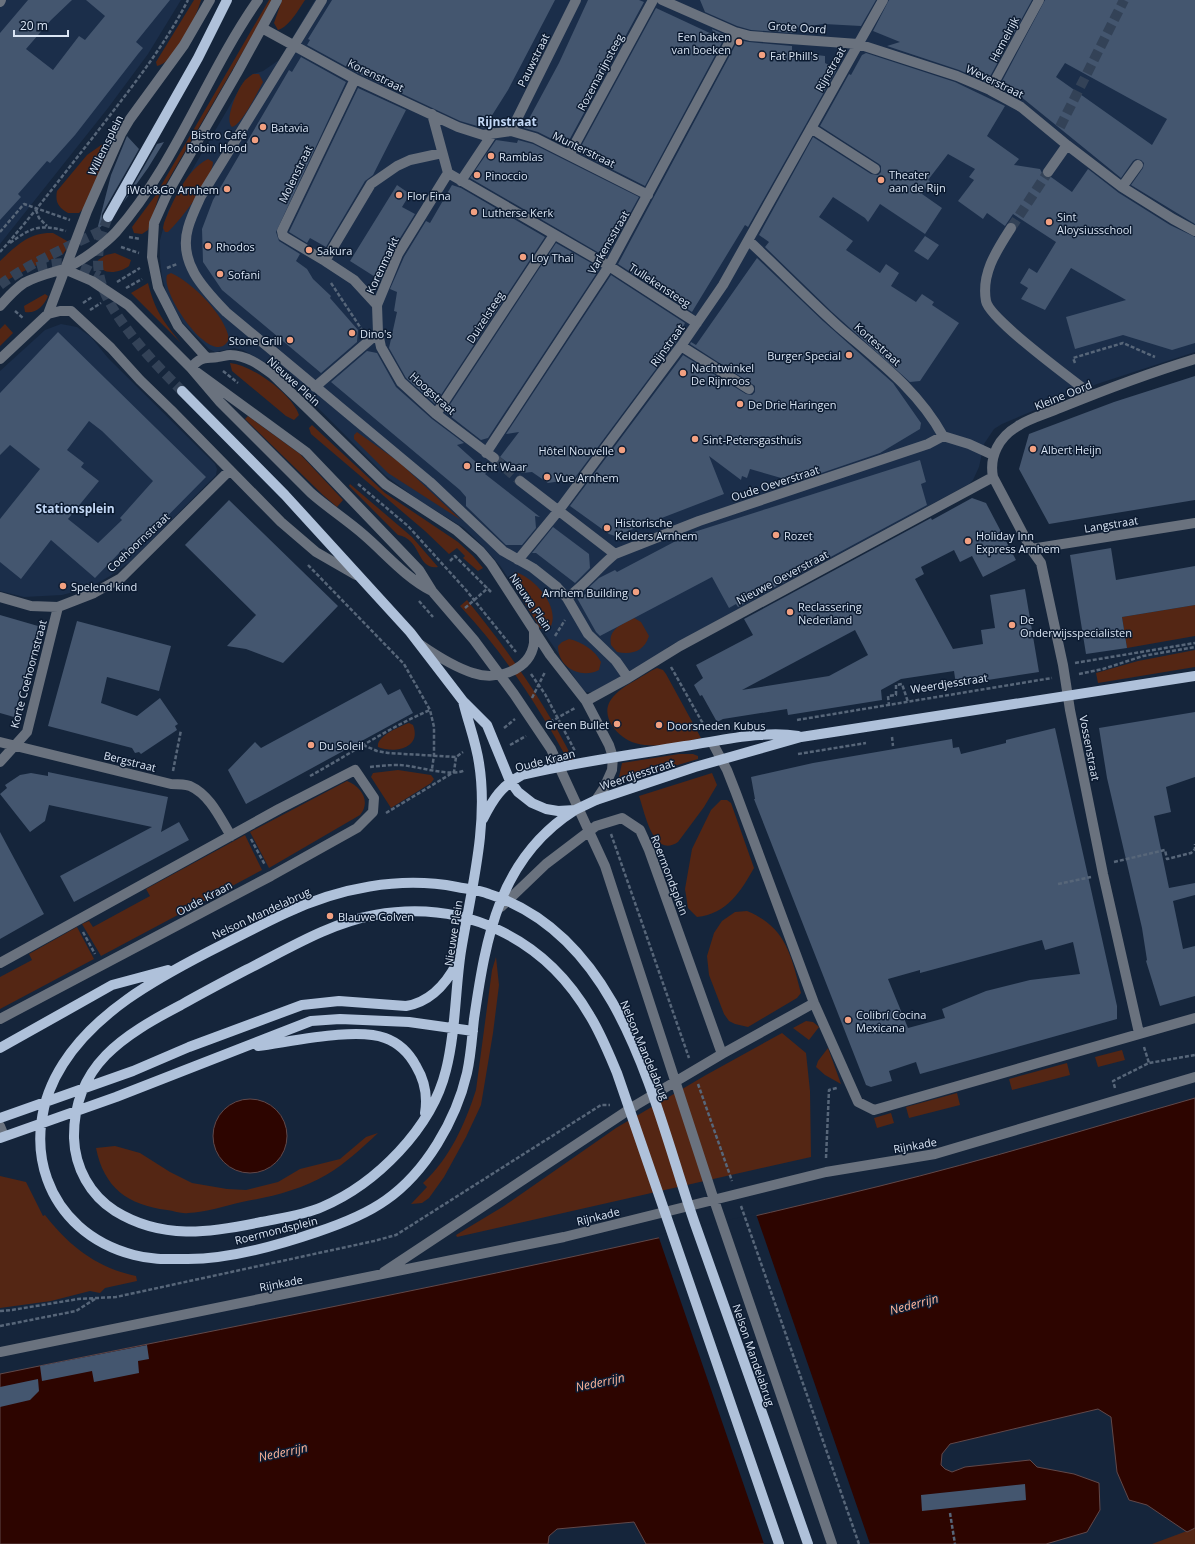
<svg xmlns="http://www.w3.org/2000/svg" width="1195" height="1544" font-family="'Open Sans',sans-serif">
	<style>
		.built { fill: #1b2e4a }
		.green { fill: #542614 }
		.water { fill: #2d0500; stroke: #614849 }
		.pier { fill: #15253b }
		.building { fill: #44566f; fill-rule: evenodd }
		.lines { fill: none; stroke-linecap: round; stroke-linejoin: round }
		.minor-tunnel { stroke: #334257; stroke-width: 10; stroke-dasharray: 10 5; stroke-linecap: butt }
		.major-tunnel { stroke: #334257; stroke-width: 10; stroke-dasharray: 10 5; stroke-linecap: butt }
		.path { stroke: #576679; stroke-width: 2.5; stroke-dasharray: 4 2; stroke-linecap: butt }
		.minor { stroke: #6a727e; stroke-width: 10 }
		.major { stroke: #afc1da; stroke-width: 10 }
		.poi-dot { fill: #f2a081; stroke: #0c1b31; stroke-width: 1.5 }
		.labels { text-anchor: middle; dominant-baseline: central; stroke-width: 3; stroke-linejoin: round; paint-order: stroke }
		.street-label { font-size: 11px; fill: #dae5f4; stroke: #0c1b31 }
		.poi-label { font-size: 11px; fill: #dae5f4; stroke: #0c1b31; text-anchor: start }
		.neighbourhood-label { font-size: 12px; font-weight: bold; fill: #c3d8f6; stroke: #0c1b31 }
		.water-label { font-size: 12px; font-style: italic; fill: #ffb59a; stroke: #0c1b31 }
	</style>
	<rect width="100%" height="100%" fill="#15253b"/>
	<path class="built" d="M0,0H181L148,54L108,108L0,244Z
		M315,0H1195V352L1097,384L1002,424L994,429L984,444L979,467L973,480L969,484L668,647L663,652L593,692H586L583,690L537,622L501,567L483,546L464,528L417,499L386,476L316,406L276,369L243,350L234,348L215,352L209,349L183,323L167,295L162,277L160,259V240L168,211L243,83L253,74L263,71L279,60Z
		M61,324L77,327L91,337L108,358L215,464L217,469L216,475L130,562L110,576L89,588L62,595L24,597L0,591V371L45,330Z"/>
	<path class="green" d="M194,0H201C197,16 174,64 157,66L156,62Z
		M269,0H273L159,196L148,230L142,234L134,233L132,227L155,196Z
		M282,0H305C299,9 289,27 278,30L274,23Z
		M253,74H259L263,82C258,91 242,125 232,127C224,121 237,90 243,83C245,79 249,77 253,74Z
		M107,141L111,145L85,207L79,213H68C58,207 55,202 57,191L87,155Z
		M208,159L213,162C213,178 180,221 168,232H165L163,228L164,223C173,201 186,170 208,159Z
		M53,233L67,241L68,247L63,254L57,257L28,269L0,284V261C16,246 29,232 53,233Z
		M115,253L131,260L129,266C120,273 99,277 98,260L106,255Z
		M171,273C192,282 226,316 229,339C214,372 160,293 167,275Z
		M148,283C155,311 163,321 181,343L131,293Z
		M45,294L48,296C44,306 36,314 25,312L24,306Z
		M5,324L13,333L0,346V329Z
		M230,363C252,365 292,394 299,415L294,420L286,416L232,371Z
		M248,416L300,454L343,500L337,507L323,495L245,419Z
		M312,425L385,493L458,542L473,556L483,568L478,571L463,558L465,556L457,548L449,554L425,531L311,434L309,428Z
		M357,432L399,462L461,520L388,473L354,439V435Z
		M350,484L412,537L438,567C416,570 422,539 398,535L349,486Z
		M515,572C536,578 564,611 548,631L540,628L510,579Z
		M467,600C510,653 543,700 574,761L570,764C539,707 504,653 460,606Z
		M1195,605V636L1127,648L1122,617Z
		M634,618L641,622L649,636C644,652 631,655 617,652L611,645C608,629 621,625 634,618Z
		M569,639C582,642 595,650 601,662L599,670C581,679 558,668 558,646L562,642Z
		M1195,650V667L1098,683L1096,673L1138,661Z
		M657,668L663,670L666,674L701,738C680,743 656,749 635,743C627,741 617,733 613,727C597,704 618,690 636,680C643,676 650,671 657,668Z
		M409,723L413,725C422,748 395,754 378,747C376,736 401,726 409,723Z
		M679,754H693L698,756V759L624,781L619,777L622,763Z
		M398,770L431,775L434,779L431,783L391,808L371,777L373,773Z
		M712,773L717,785L704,807L678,842C653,859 645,813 639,796Z
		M347,781C362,787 371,802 360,815L269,868L250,832Z
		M721,800H727L731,803L754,868C741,891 727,914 697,917L688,908L685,889L692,849L711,810Z
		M245,835L262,870L101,956L82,924L89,921L93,927L150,896L146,889Z
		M747,911C786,927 791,955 801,993L797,998L748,1027L735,1024L729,1021L724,1014L709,975L707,956L714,933L722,921L735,912Z
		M77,927L94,959L0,1009V977L32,960L29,954Z
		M496,957L499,985L493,1033L481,1105L466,1137L444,1177L429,1198L422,1203L411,1204L427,1187L423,1183C450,1158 465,1124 476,1090L492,970Z
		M806,1021L813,1022L819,1027L809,1040L793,1028Z
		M782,1033L806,1053L810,1091L811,1157L457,1237L456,1235L504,1206L616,1128L706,1075Z
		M828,1048L841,1084L825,1075L816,1067L818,1061Z
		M1122,1050L1125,1060L1098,1067L1095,1057Z
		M1067,1063L1070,1075L1012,1090L1009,1079Z
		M957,1093L960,1105L909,1118L906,1107Z
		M891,1113L894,1123L877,1128L874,1118Z
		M378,1133C362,1148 345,1164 326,1175C301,1190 270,1197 242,1202C225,1206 206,1212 188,1213C182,1214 174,1211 167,1210C128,1205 104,1188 96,1148L115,1146L140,1153L170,1172L192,1183L227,1189L246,1190L278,1182L300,1169L340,1159L366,1137Z
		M0,1176L26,1182L43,1216L45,1215C69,1246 97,1268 136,1276L137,1281L105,1288L100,1293L90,1291L51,1301L0,1308Z
		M1195,1528V1544H1152Z"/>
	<path class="water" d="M1195,1098V1528L1187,1532L1147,1505L1129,1500L1117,1472L1111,1417L1098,1409L950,1444L942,1454L941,1465L945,1469L952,1472L965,1467L1030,1460L1037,1467L1074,1474L1099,1483L1100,1510L1087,1532L1046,1544H646L634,1522L557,1529L549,1536L548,1544H0V1374C294,1314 589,1258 880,1186C986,1160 1090,1128 1195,1098Z
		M213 1136a37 37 0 1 1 74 0a37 37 0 1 1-74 0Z"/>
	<path class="pier" d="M756,1214L870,1544H764L658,1235Z"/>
	<path class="building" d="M28,0H72L51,20L26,49L53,70L79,36L85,40L105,16L86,0H170L136,42L143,48L138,54L75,135L50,163L47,161L18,194L21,197L0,220V33Z
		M332,0H555L508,90L484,128L460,121L358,73L307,45L310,40L308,39Z
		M588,0H639L644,2L566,146L538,132L524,128L559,63Z
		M700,0H876L861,26L824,24L794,28L793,33L751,30L737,26L705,12Z
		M889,0H1032L987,82L959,70L887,46L900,42L873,31Z
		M1045,0H1195V224L1131,185L1143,168L1144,163L1141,160L1136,159L1133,161L1121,178L1014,91L1012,94L999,87ZM1065,63L1167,119L1152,145L1056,77Z
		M656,8L714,35L712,29L726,35L645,186L578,152Z
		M738,40L749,42L792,46V52L825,56V63L837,69L748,227L745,225L692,312L618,264Z
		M866,53L955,82L1005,106L987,136L1019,159L1014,165L1040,169L1044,177H1051L1072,192L1088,169L1119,193L1170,225L1195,237V343L1172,350L1123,335L1075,349L1066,317L1126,300L1071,268L1045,310L1021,299L1028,288L1020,283L1029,268L1037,273L1056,242L1013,214L1005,226L987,213L983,219L958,201L974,180L969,177L975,169L948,154L928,180L930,181L922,194L942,208L925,234L880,204L868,222L865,218L833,197L819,217L853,241L846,250L880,273L886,264L899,273L891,286L916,302L922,294L934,302L932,305L959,323L920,381L910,382L832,312L765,247L769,242L759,235L813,137L871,174L878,175L881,172V166L879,164L820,126L849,74L851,75L862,55Z
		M301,57L346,82L276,232L279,241L300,254L296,261L307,269L313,279L331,296L330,298L358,330L357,342L321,373L222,290L203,262L202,229L213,200L289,70L292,72Z
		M358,88L406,110L373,175L365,181L326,247L310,238L307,243L289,232Z
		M127,136L139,149L102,214V217L105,223L97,230L111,175Z
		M496,140L517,143L518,140L533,144L639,197L606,257L470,178Z
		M164,142L148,168L123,203L157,144Z
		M397,185L410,194L402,207L415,214L392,251L380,280L350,261Z
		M452,185L461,188L545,237L435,404L406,378L389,348L397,312L394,311L397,292L390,289L404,257L426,221L430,223Z
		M925,236L939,245L928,260L914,251Z
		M556,243L600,268L488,438L481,440L445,412Z
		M757,258L823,321L893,383L921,423L920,429L880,453L795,482L750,469L747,478L742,476L741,480L709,456L724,494L615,536L609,534L570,506L683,355L746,394L752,395L755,392V386L752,384L690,344L691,342L696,345Z
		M611,275L685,323L676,342L574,479L548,483L532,472L522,473L500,457L519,432L506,434Z
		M58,332L206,477L130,554L124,548L95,578L51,540L21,579L0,562V519L40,469L10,445L0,455V393ZM89,421L102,431L153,481L120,518L122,520L98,543L68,519L99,481L81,467L84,463L67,450Z
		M367,351L377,353L396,387L432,419L464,443L457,445L487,472L485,474L540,517L535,516L536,528L522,545H506L466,506V497L460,490L331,382Z
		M1195,376V500L1049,524L1019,469L1029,434L1114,402Z
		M920,460L926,482L921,484L927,505L738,607L736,604L729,608L712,577L600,636L596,632L577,598L588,593L585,591L599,578L615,570L617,572L691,533Z
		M972,498L986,503L1016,560L983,577L972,556L960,562L954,550L921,567L924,574L915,579L953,649L983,644L981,630L995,628L990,595L1025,589L1039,672L956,685L954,671L901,679L881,690L882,700L788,715L787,709L723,719L717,722L702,695L700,696L694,685L703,678L696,665L753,635L744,619L931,518L932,520ZM855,630L868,655L829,676L742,690Z
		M229,500L338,606L283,663L246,649L227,646L256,615L185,545Z
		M553,527L589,554L590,568L575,583L536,553H532Z
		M1111,548L1116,580L1195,566V605L1122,617L1127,648L1086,654L1070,555Z
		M0,615L38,626L14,717L0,713Z
		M77,621L171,646L159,691L107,677L101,703L137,716L160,698L178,724L175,726L177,730L141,754L139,752L135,753L132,748L48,726Z
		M381,683L388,695L400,689L413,713L246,804L228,770L255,742L261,748Z
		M1195,712V777L1166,787L1171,812L1154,816L1169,888L1195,883V895L1173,901L1183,949L1195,946V996L1160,1006L1146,961L1147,960L1142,928L1107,778L1099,728Z
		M1055,728L1117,1006V1019L920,1074L916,1062L889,1071L892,1081L871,1087L866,1085L754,799H755L751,777L813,763L952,739L953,748L959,747L961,754L1006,743V740ZM1042,940L1045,950L1073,942L1080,974L1030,980L986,991L942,1009L945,1018L908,1028L888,979L920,970V973Z
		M48,772L168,797L161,832L179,822L189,840L74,902L60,876L152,827L49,805L45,821L30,832L0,794L7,788L5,785L20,775L31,773L48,776Z
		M0,832L44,914L0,939Z
		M147,1345L149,1359L138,1361L139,1373L94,1382L92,1371L42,1381L40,1366Z
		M38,1379L39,1391L30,1400L0,1407V1387Z
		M1025,1484L1026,1500L922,1511L921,1495Z"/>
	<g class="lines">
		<path class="minor-tunnel" d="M1060,127L1124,0
			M1011,228L1048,172
			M37,267C62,260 77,263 99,276
			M0,285C31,262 68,247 103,230
			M494,458L520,481"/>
		<path class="major-tunnel" d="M108,217C89,264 98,290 127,329C143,351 162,371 182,391"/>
		<path class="path" d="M36,210L39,218L47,226
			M0,232L24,204L70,220
			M129,237L140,239
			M10,243C32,227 39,224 66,231
			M121,247L139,253
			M0,252C33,215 63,175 94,136C127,93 163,49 188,0
			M167,268L177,264
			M117,282L140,268
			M331,283L362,330
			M126,288L142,279
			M83,303L92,297
			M90,310L101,303
			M15,311L23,318
			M1075,363L1073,358L1123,343L1155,357
			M223,371L238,383
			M358,484L408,526L466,590L516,652
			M450,561L455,556L491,592
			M308,565L404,664L430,710L434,727V755L432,769
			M419,601L433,617
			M465,608L488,588
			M555,636L565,620
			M1075,663L1195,643
			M671,667L706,729
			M531,674L545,694L575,751
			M1079,674L1103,669L1143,656L1195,647
			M532,698L545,672
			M889,706L888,696L896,695V685L902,684L908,702
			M797,720L1052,678
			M550,722L575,708
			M504,728L515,719
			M892,737L893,746
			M363,745L377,751L388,753L456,757L463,752
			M510,745L526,736
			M798,754L866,743
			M370,767C379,766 388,765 398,765C415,765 451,778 465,770
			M173,771L181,730
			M310,776C350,754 388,728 430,710
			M386,813L454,772L456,757
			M611,834L689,1058
			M251,839L265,865
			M1114,862L1165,850L1167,859L1191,853L1195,849V844
			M1058,884L1091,877
			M83,932L95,954
			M1144,1047L1149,1063
			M698,1084L732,1181
			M1115,1088L1113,1081L1149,1063L1195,1055
			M826,1158L829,1090L837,1088
			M741,1206L859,1544
			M0,1311L12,1310L78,1299L116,1297L374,1241L396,1235L601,1105H610
			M0,1326L76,1311L95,1299
			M950,1513L955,1544"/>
		<path class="minor" d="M322,0L201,196C196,207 191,217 188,228C178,263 204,289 226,312L430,482L503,551L533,568L557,587L567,598L588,634L616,661L628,678
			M662,0L735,32L750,36L858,44L957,76L990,90L1021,107L1067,145L1122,187L1173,219L1195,231
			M0,2L1,0
			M262,28L355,79L458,127L483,135L511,131L535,138L648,195
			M990,90L1039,0
			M432,114L448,173L398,254L377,305L378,333L381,347L401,382L436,414L494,458
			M811,128L875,169
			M511,131L576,0
			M569,155L653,0
			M1048,172L1067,145
			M448,173L609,266L697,323
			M461,181L493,133
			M1122,187L1138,165
			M1011,228C997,250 981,273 986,301C989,319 1074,381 1092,395
			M749,241C779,269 808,299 839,327C877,360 918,390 943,436L969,444L993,455
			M325,261L283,236L282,231L355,79
			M64,269L92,281L128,305L191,368L220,402L311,493C328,508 347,520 364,535C386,554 406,578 432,591
			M377,305L354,280L325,261L371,184L397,166L410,160L442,153
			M0,306C7,298 15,289 24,283C37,276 50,273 64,269C79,263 105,244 116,232C176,164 206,74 258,0
			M48,314L87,211L121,134L130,119L184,45L210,0
			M681,346L749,389
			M206,357L178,326L158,287L152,257L154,223L167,194L237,73L277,0
			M0,359L48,314L60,311H71L111,348L140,380L171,410L281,522L316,552L356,575
			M191,368L306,452L419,570L432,591L474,640L514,694L551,749L605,866L713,1197L832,1544
			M191,368C201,356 204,359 218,357C222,357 226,355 230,355C246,355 260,365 272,374L385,484L456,530L480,551L491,564L550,655L586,701L609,745L613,757L612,770L604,788L596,800
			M315,387L378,333
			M436,414L554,235
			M486,453L609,266L735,32
			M520,481L615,554L699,521L928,444L943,436
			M1031,549L1195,523
			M518,560L559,510L681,346L723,285L883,0
			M0,597L31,606L58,607L94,593L121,578L230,470
			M567,598C585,585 598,568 615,554
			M421,645C437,656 454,667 473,673C496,681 530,671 534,643C534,638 534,633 534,628
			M586,701L628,678L680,646L993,477
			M0,742L171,784C177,784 184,784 190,786C210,795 220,818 231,836
			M712,742L727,770L736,793L814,1003L858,1102L874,1110L1195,1018
			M0,762L27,732L58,607
			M501,907L546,864L596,826L622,818L640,830L649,850L722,1054
			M0,963L279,809L355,770L374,798L373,812L357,828L271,876L0,1019
			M1139,1033L1103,874L1070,710L1063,665L1041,563L1031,549L993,477C989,456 999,437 1018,426C1030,418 1046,414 1060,408C1104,390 1149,373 1195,359
			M0,1126L4,1136
			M384,1272L636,1105L722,1054L814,1003
			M0,1352L564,1237L826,1172L935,1154L1195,1077"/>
		<path class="major" d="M108,217L198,58L227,0
			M182,391L285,495L410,632L463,701L487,725L510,781L518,792L532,803L546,809L558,811L575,810L596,800L695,767L801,737L1195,676
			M463,701C468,722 476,742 479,763C489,825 471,890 461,951C455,990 456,1031 446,1070C432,1128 376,1184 322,1207C304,1215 281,1218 261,1222C209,1233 162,1240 115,1211C90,1195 75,1168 74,1138C73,1065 124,1035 181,1005C202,993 223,982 244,971C286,950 329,923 375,915C464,899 545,938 590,1016C601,1034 609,1054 617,1073L779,1544
			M575,810C499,858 486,937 474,1019C472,1037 471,1055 467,1073C456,1120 426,1172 386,1200C365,1215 341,1224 317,1232C279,1245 228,1259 188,1259C170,1259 152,1260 134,1255C45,1232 15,1139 63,1064C96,1012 154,980 208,952C234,939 260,925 286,913C338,888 400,876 457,887C467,889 479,890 489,894C624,937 654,1107 695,1224C733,1331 771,1437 808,1544
			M483,819C493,799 502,785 522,775C576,762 631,755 685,746C720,741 763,730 798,736
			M258,1046C290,1042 356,1027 385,1038C399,1043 409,1053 416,1066C425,1081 428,1095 425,1113
			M0,1048L112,985L168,970
			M0,1118L133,1071L189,1047L302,1005L339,1001L406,1006C431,1002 446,984 457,963
			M0,1138L116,1097L311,1021L340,1019L409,1022L473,1031"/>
	</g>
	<g class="poi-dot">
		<circle cx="739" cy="42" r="4"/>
		<circle cx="762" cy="55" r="4"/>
		<circle cx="263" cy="127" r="4"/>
		<circle cx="255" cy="140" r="4"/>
		<circle cx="491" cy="156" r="4"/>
		<circle cx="477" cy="175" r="4"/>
		<circle cx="881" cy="180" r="4"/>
		<circle cx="227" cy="189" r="4"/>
		<circle cx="399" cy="195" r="4"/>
		<circle cx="474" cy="212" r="4"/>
		<circle cx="1049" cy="222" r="4"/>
		<circle cx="208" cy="246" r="4"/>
		<circle cx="309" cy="250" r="4"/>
		<circle cx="523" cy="257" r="4"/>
		<circle cx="220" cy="274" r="4"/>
		<circle cx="352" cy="333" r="4"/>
		<circle cx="290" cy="340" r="4"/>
		<circle cx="849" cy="355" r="4"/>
		<circle cx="683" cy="373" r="4"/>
		<circle cx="740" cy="404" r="4"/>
		<circle cx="695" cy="439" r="4"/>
		<circle cx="1033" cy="449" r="4"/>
		<circle cx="622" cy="450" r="4"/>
		<circle cx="467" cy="466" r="4"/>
		<circle cx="547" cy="477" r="4"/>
		<circle cx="607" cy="528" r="4"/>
		<circle cx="776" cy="535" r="4"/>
		<circle cx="968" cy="541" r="4"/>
		<circle cx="63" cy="586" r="4"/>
		<circle cx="636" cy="592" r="4"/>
		<circle cx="790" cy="612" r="4"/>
		<circle cx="1012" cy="625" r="4"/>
		<circle cx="617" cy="724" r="4"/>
		<circle cx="659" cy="725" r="4"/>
		<circle cx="311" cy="745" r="4"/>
		<circle cx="330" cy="916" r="4"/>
		<circle cx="848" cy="1020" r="4"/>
	</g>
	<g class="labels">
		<g class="street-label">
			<text transform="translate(797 27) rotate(4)">Grote Oord</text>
			<text transform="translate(1004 39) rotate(-62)">Hemelrijk</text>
			<text transform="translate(533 60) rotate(-64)">Pauwstraat</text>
			<text transform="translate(830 69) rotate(-61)">Rijnstraat</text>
			<text transform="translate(600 72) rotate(-62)">Rozemarijnsteeg</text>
			<text transform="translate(376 75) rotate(26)">Korenstraat</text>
			<text transform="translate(995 81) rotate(26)">Weverstraat</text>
			<text transform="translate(105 145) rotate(-64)">Willemsplein</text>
			<text transform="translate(584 149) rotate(26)">Munterstraat</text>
			<text transform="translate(295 174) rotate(-64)">Molenstraat</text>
			<text transform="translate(608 242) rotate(-60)">Varkensstraat</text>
			<text transform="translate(382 265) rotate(-65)">Korenmarkt</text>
			<text transform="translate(660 285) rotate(33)">Tullekensteeg</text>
			<text transform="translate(485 317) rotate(-57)">Duizelsteeg</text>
			<text transform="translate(878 344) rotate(42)">Kortestraat</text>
			<text transform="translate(667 345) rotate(-54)">Rijnstraat</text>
			<text transform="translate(294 381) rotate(42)">Nieuwe Plein</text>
			<text transform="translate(433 393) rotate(42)">Hoogstraat</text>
			<text transform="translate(1063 395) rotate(-22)">Kleine Oord</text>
			<text transform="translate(775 483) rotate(-18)">Oude Oeverstraat</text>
			<text transform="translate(1111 524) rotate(-9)">Langstraat</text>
			<text transform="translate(138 542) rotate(-43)">Coehoornstraat</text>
			<text transform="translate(782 577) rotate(-28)">Nieuwe Oeverstraat</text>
			<text transform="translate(531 602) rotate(56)">Nieuwe Plein</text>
			<text transform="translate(28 674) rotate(-75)">Korte Coehoornstraat</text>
			<text transform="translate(949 683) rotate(-9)">Weerdjesstraat</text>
			<text transform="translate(1090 748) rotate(79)">Vossenstraat</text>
			<text transform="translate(545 760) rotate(-14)">Oude Kraan</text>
			<text transform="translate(130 761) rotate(14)">Bergstraat</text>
			<text transform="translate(637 774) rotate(-18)">Weerdjesstraat</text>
			<text transform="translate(670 875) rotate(69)">Roermondsplein</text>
			<text transform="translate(204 898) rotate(-28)">Oude Kraan</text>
			<text transform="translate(261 913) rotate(-25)">Nelson Mandelabrug</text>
			<text transform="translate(453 933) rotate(-81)">Nieuwe Plein</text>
			<text transform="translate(645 1050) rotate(67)">Nelson Mandelabrug</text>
			<text transform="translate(915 1145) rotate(-10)">Rijnkade</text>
			<text transform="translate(598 1216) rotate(-14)">Rijnkade</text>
			<text transform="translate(276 1230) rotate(-14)">Roermondsplein</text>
			<text transform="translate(281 1283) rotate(-11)">Rijnkade</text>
			<text transform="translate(754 1355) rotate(71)">Nelson Mandelabrug</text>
		</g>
		<g class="poi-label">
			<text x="731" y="36" text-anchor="end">Een baken<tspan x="731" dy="13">van boeken</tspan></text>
			<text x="770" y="55">Fat Phill's</text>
			<text x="271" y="127">Batavia</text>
			<text x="247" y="134" text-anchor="end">Bistro Café<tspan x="247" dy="13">Robin Hood</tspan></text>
			<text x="499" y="156">Ramblas</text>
			<text x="889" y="174">Theater<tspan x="889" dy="13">aan de Rijn</tspan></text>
			<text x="485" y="175">Pinoccio</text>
			<text x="219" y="189" text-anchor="end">iWok&amp;Go Arnhem</text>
			<text x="407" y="195">Flor Fina</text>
			<text x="482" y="212">Lutherse Kerk</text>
			<text x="1057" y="216">Sint<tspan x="1057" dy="13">Aloysiusschool</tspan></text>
			<text x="216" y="246">Rhodos</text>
			<text x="317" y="250">Sakura</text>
			<text x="531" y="257">Loy Thai</text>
			<text x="228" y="274">Sofani</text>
			<text x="360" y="333">Dino's</text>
			<text x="282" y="340" text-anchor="end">Stone Grill</text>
			<text x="841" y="355" text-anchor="end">Burger Special</text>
			<text x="691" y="367">Nachtwinkel<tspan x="691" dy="13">De Rijnroos</tspan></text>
			<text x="748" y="404">De Drie Haringen</text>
			<text x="703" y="439">Sint-Petersgasthuis</text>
			<text x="1041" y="449">Albert Heijn</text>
			<text x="614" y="450" text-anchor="end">Hôtel Nouvelle</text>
			<text x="475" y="466">Echt Waar</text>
			<text x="555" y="477">Vue Arnhem</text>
			<text x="615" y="522">Historische<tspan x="615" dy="13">Kelders Arnhem</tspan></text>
			<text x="784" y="535">Rozet</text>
			<text x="976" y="535">Holiday Inn<tspan x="976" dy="13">Express Arnhem</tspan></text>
			<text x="71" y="586">Spelend kind</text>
			<text x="628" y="592" text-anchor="end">Arnhem Building</text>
			<text x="798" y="606">Reclassering<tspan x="798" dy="13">Nederland</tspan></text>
			<text x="1020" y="619">De<tspan x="1020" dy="13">Onderwijsspecialisten</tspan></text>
			<text x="609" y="724" text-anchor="end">Green Bullet</text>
			<text x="667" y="725">Doorsneden Kubus</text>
			<text x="319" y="745">Du Soleil</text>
			<text x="338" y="916">Blauwe Golven</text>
			<text x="856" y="1014">Colibrí Cocina<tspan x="856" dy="13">Mexicana</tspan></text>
		</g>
		<g class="neighbourhood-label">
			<text x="507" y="121">Rijnstraat</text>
			<text x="75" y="508">Stationsplein</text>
		</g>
		<g class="water-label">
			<text transform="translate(914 1304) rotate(-15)">Nederrijn</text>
			<text transform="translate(600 1382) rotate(-12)">Nederrijn</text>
			<text transform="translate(283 1452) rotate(-12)">Nederrijn</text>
		</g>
	</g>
	<path d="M14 30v6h54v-6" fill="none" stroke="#dae5f4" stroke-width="2"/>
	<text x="20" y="30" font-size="12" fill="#dae5f4" stroke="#0c1b31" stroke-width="3" paint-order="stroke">20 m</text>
</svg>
